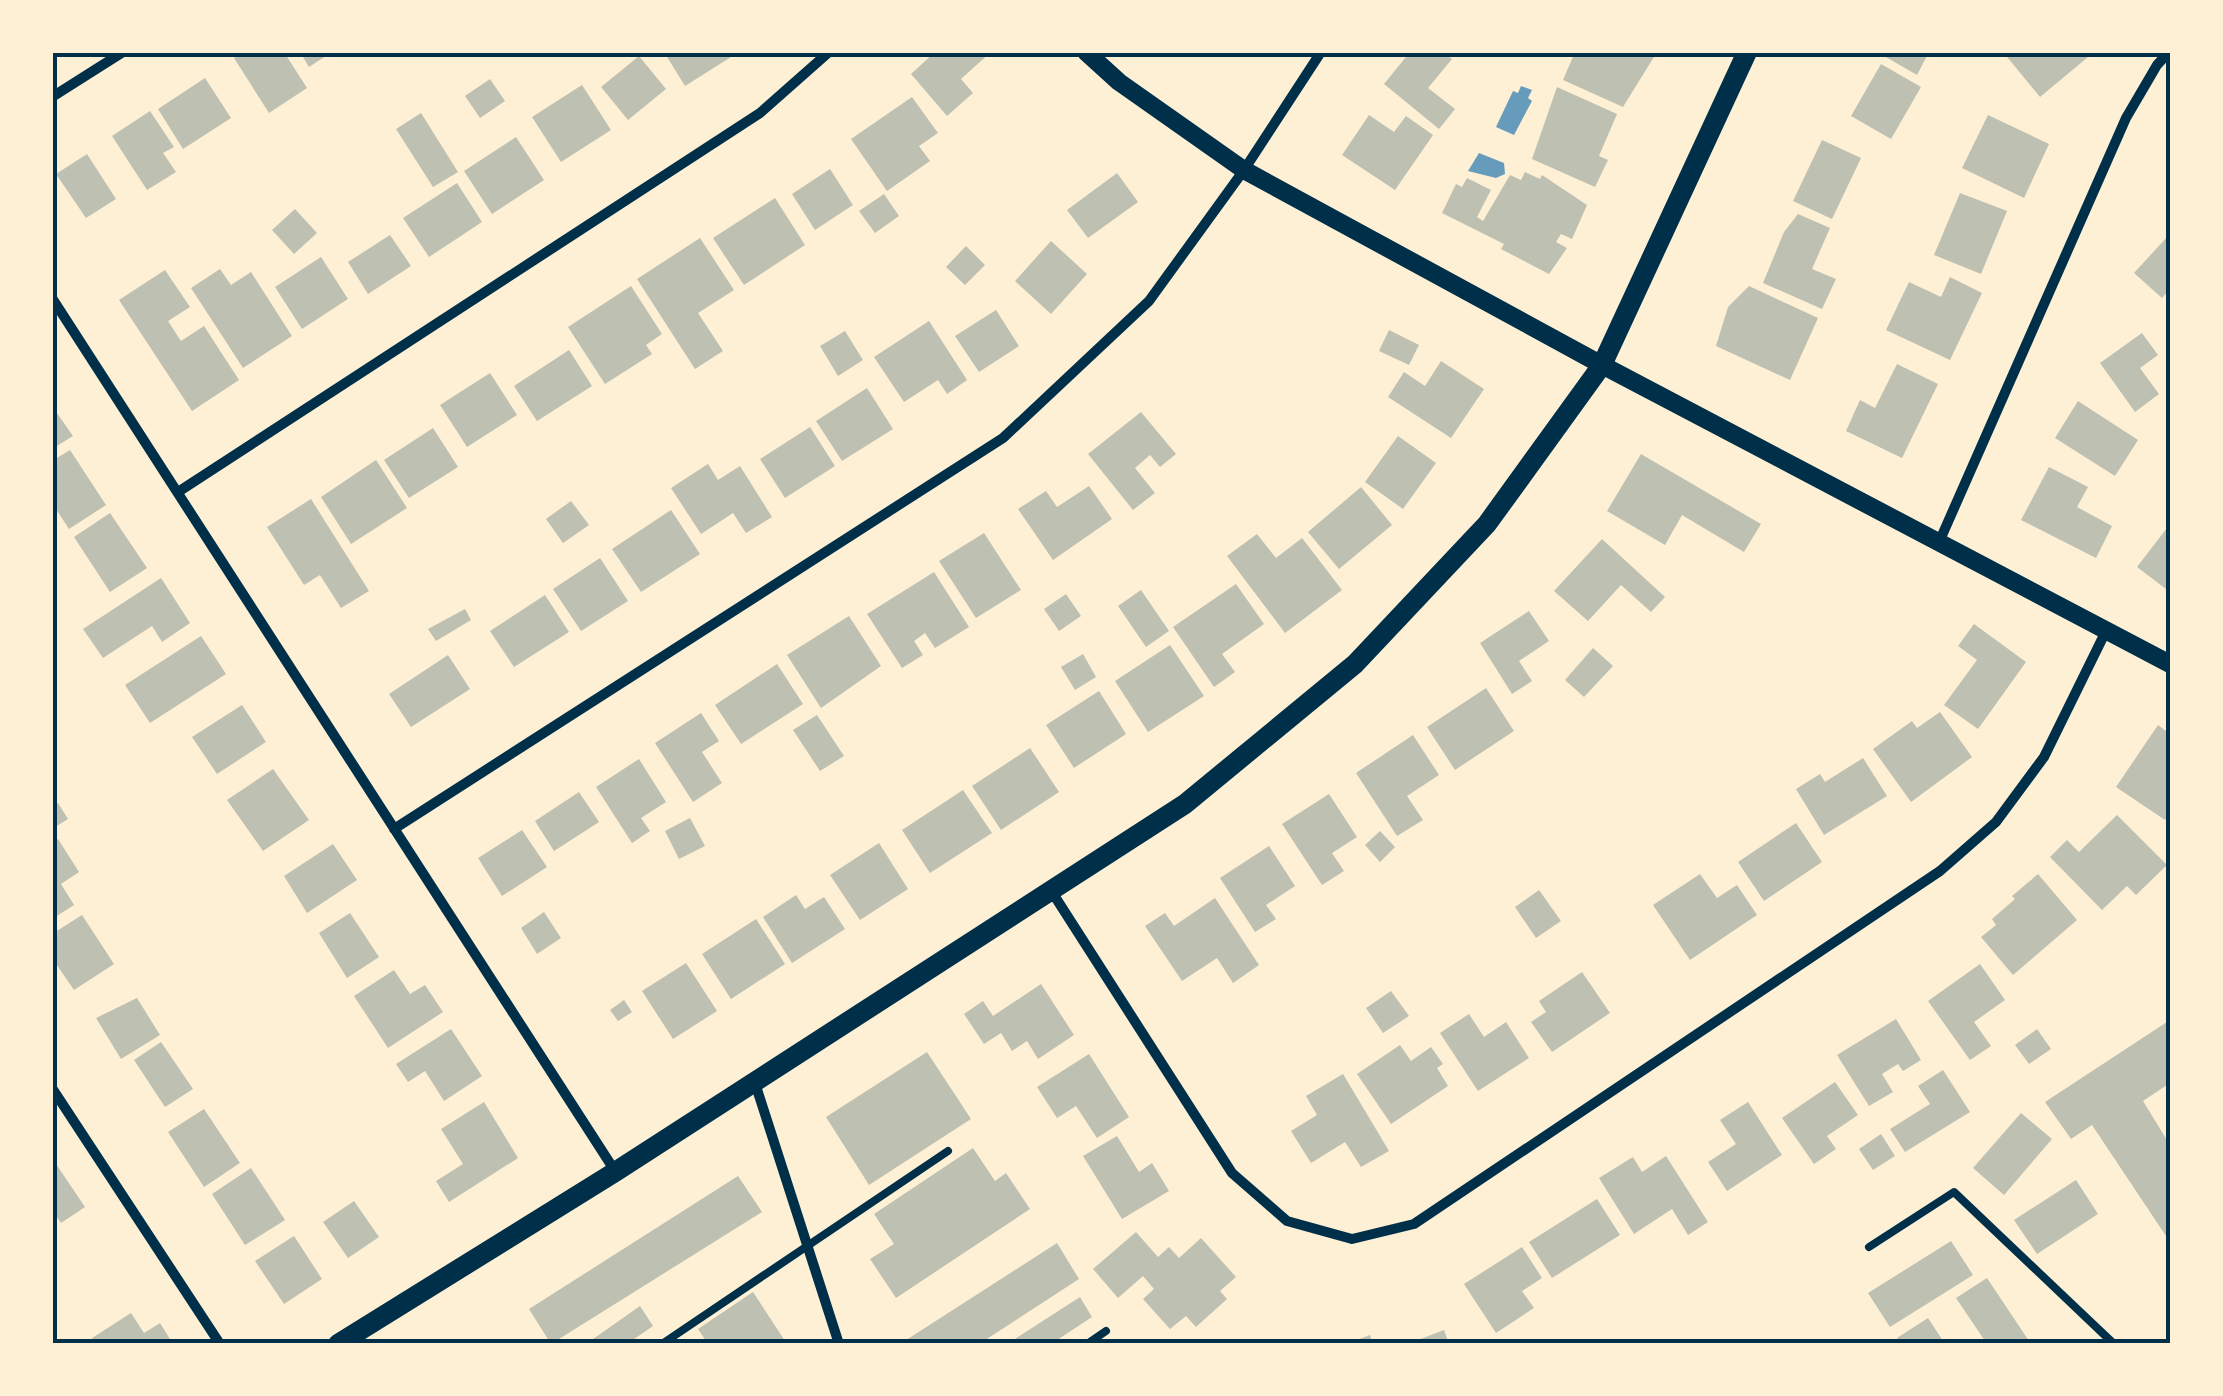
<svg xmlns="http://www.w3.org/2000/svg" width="2223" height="1396" font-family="Mulish,sans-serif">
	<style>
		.water { fill: #669bbc }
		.building { fill: #bec0b2 }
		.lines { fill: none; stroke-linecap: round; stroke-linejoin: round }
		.service { stroke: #003049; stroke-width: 8 }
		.minor { stroke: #003049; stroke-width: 10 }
		.tertiary { stroke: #003049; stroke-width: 18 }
		.secondary { stroke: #003049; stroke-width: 20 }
		.neatline { fill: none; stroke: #003049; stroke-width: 4 }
	</style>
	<rect width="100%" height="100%" fill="#fdf0d5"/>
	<path class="water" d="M1521,86L1532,90L1528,98L1532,101L1514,135L1496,127L1513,91L1518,93Z
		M1479,153L1504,163L1505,174L1496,178L1468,171Z"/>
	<path class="building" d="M243,52H284L307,88L269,113L234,58Z
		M300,52H332L309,67Z
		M664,52H739L685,86Z
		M935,52H991L961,79L973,93L947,116L911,74Z
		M1410,52H1443L1452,59L1428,88L1455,109L1439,129L1384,84Z
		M1575,52H1657L1623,107L1563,80Z
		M1877,52H1929L1917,75Z
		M2003,52H2094L2040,97Z
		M639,56L666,89L628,120L601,87Z
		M1881,64L1921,87L1891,139L1851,116Z
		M205,78L231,118L183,149L158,109Z
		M490,79L505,101L480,118L465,96Z
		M582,85L611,130L561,162L532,117Z
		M1557,87L1617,114L1599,156L1608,160L1595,187L1532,159Z
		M912,97L938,133L919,146L930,161L887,191L851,139Z
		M150,111L174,147L163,153L176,172L147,190L112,136Z
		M421,113L458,172L433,187L396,129Z
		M1369,115L1394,132L1406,116L1433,135L1395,190L1342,155Z
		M1988,115L2049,144L2024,198L1962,168Z
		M516,137L544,180L492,214L464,171Z
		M1822,140L1861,158L1832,219L1793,201Z
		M87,154L116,199L86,218L56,174Z
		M830,169L853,205L815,230L792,194Z
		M1525,172L1540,179L1542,175L1587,205L1572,239L1561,234L1556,242L1567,248L1549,274L1501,249L1504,244L1442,213L1456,184L1462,187L1467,178L1491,190L1477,217L1483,221L1510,175L1521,180Z
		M1117,173L1138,202L1088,238L1067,210Z
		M457,183L482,222L429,257L403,218Z
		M1960,193L2007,211L1981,274L1934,255Z
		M884,194L899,216L875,233L859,211Z
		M775,198L805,245L744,285L713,238Z
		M295,209L317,233L294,254L272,230Z
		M1798,214L1830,228L1812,269L1836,279L1822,309L1763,283L1784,232Z
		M390,235L411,266L368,294L348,262Z
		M2168,236L2170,289L2162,298L2134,273Z
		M700,238L734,290L698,313L723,351L695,369L637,279Z
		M1051,241L1087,274L1051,314L1015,281Z
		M966,246L985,265L965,285L946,267Z
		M321,257L348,299L302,329L275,287Z
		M220,269L231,285L251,272L292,336L243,368L191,288Z
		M165,270L190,307L168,321L181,341L204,326L239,380L192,411L119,300Z
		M1950,277L1982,293L1950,360L1886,330L1909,282L1941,297Z
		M631,286L662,334L646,345L652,354L605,384L568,327Z
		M1749,286L1818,318L1790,380L1716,346L1728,307Z
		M996,310L1019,346L979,372L955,336Z
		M929,321L967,380L947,394L938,380L904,402L874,357Z
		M1389,330L1419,345L1409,365L1379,351Z
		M845,331L863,360L838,376L820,346Z
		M2142,333L2158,355L2140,368L2159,394L2135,412L2100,363Z
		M569,350L592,386L537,421L514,386Z
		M1441,361L1484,389L1451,438L1388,397L1404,372L1425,386Z
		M1897,364L1938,384L1902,458L1846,431L1860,400L1875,408Z
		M490,373L517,415L467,447L440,405Z
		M867,388L893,429L842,461L816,421Z
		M2078,401L2138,440L2115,476L2055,438Z
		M52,406L73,436L52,449Z
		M1141,412L1176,454L1160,467L1150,455L1135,468L1155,493L1133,510L1088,454Z
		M810,427L835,466L785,498L760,459Z
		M433,428L458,467L409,498L384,460Z
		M1398,436L1436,463L1403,509L1365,482Z
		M70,450L106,505L69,529L52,503V461Z
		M1641,454L1761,524L1744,552L1682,515L1665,545L1607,511Z
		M376,460L407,508L351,544L321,497Z
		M708,464L718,480L740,466L772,517L746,533L733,513L701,534L671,488Z
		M2049,467L2088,487L2077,507L2112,526L2096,558L2021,520Z
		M1089,486L1112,519L1053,560L1018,509L1046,491L1057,507Z
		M1361,487L1392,525L1339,569L1308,532Z
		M311,499L369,591L341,608L320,575L304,585L267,527Z
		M571,501L589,525L563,543L546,519Z
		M671,510L700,554L641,592L612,549Z
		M110,513L147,568L110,592L74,537Z
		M2170,524V592L2137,567Z
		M984,533L1021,590L976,618L939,561Z
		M1257,534L1276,558L1302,538L1342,590L1285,633L1227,556Z
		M1602,539L1665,597L1651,612L1621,585L1588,621L1554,591Z
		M600,558L628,601L581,631L553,589Z
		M934,572L969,627L935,648L925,633L914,641L923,655L902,668L867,614Z
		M161,578L190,623L162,642L152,626L103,658L83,629Z
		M1236,584L1264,624L1222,654L1235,672L1214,687L1173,627Z
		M1141,590L1169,631L1146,647L1118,606Z
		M1066,594L1081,616L1059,631L1044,609Z
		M545,595L569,632L514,667L490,631Z
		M465,609L471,620L436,641L428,629Z
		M1529,611L1549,641L1519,661L1532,681L1512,694L1480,643Z
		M849,616L881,666L821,708L787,655Z
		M1974,624L2026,662L1978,729L1944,705L1977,660L1958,646Z
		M201,636L226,674L150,723L125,685Z
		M1170,645L1204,696L1148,732L1115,681Z
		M1593,648L1613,666L1584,697L1565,680Z
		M1083,654L1096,677L1075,690L1061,667Z
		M448,655L470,689L411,727L389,694Z
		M777,664L803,704L741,744L715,705Z
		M1486,688L1514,731L1455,770L1427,727Z
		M1099,691L1126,734L1074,768L1046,725Z
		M242,705L266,742L217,774L192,737Z
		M1940,712L1972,757L1911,802L1873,749L1912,721L1917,728Z
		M701,713L719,741L702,752L722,783L693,802L655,743Z
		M817,715L844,756L820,771L793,730Z
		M2158,725L2170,734V812L2165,820L2116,787Z
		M1413,735L1439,775L1407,796L1423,820L1397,836L1356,773Z
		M1030,748L1059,792L1001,830L972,786Z
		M1863,758L1887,796L1824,835L1796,789L1820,774L1825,782Z
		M639,759L666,802L641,818L650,831L632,843L596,787Z
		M273,769L309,820L263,851L227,800Z
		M963,790L992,833L930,873L902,830Z
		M579,792L599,822L554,851L535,821Z
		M1329,794L1357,837L1332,853L1344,871L1322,885L1282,824Z
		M58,803L68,819L52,829V807Z
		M2117,815L2167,865L2136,895L2127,886L2102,910L2050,857L2067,840L2079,852Z
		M690,818L705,846L679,859L665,831Z
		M1796,823L1822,862L1764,901L1738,862Z
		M522,830L547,867L502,896L478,858Z
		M1380,831L1395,847L1380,862L1365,845Z
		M58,839L79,872L61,884L74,905L52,919V843Z
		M879,843L908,889L860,920L830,875Z
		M333,844L357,880L307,913L284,876Z
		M1269,846L1295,886L1266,905L1276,919L1255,932L1220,878Z
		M1700,874L1717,898L1737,885L1757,915L1690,960L1653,905Z
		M2038,874L2077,920L2013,975L1981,937L1996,925L1992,919L2015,899L2012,896Z
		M1539,890L1561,921L1536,938L1515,907Z
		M796,895L805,909L824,897L845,929L792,963L763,917Z
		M1215,898L1259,965L1233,983L1217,958L1182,981L1145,926L1165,913L1174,926Z
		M544,912L561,938L537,954L521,928Z
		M350,913L379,957L347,978L319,933Z
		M82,915L114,964L74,990L52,958V934Z
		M756,919L785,964L731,999L702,954Z
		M686,963L717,1011L673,1039L642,991Z
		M1980,964L2005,1000L1974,1022L1991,1046L1970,1060L1928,1001Z
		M394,970L410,994L425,985L443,1012L388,1048L354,996Z
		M1582,972L1610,1013L1552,1052L1531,1022L1546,1012L1539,1001Z
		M1041,984L1074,1035L1038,1059L1027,1041L1012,1051L1001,1033L984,1044L964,1014L983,1001L993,1016Z
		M1391,991L1409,1016L1383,1033L1366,1008Z
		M137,998L160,1035L121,1059L96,1018Z
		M624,1000L632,1012L618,1021L610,1010Z
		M1469,1014L1484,1037L1506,1022L1529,1058L1478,1091L1440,1033Z
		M1896,1019L1921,1060L1903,1071L1898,1064L1882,1074L1893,1092L1869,1106L1837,1055Z
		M2170,1020V1083L2143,1101L2170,1145V1242L2092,1125L2071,1139L2045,1102Z
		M451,1029L482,1076L444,1101L425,1071L408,1082L396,1064Z
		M2037,1029L2051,1049L2029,1064L2015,1045Z
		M161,1042L193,1089L165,1107L134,1060Z
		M1400,1045L1411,1061L1431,1047L1443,1064L1437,1068L1448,1086L1391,1124L1357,1074Z
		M927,1052L971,1119L869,1185L826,1117Z
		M1089,1054L1129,1117L1097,1138L1076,1106L1057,1118L1037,1087Z
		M1943,1070L1970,1112L1905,1152L1890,1129L1930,1104L1918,1086Z
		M1343,1074L1389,1151L1361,1167L1345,1142L1311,1163L1291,1131L1317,1115L1306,1096Z
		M1835,1082L1858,1115L1827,1136L1836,1149L1814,1164L1782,1118Z
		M484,1102L518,1158L449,1202L436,1181L463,1164L441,1129Z
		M1748,1102L1782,1155L1727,1191L1708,1162L1736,1144L1720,1120Z
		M204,1109L240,1163L204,1187L168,1132Z
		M2021,1113L2052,1139L2004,1195L1973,1168Z
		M1881,1134L1895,1156L1873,1170L1859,1149Z
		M1117,1136L1139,1172L1152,1163L1169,1191L1122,1219L1083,1156Z
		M973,1148L995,1181L1006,1173L1030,1209L896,1298L870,1259L894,1244L874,1214Z
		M1666,1156L1708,1222L1688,1235L1672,1209L1634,1234L1599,1178L1633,1157L1642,1172Z
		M52,1158L85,1207L61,1223L52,1210Z
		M251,1168L285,1220L245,1245L212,1194Z
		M738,1176L762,1212L551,1344L529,1309Z
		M2076,1180L2098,1214L2037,1254L2014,1220Z
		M1597,1199L1620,1235L1552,1278L1529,1242Z
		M354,1201L379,1237L348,1258L323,1222Z
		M1136,1232L1158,1257L1169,1247L1179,1258L1201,1238L1236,1277L1220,1291L1227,1299L1196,1327L1186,1316L1170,1329L1143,1299L1154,1289L1143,1276L1118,1298L1093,1269Z
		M294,1236L322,1279L284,1304L255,1261Z
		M1951,1241L1973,1275L1890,1327L1868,1293Z
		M1057,1243L1079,1279L979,1344H900Z
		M1522,1247L1542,1278L1522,1291L1534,1308L1496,1333L1464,1284Z
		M1987,1278L2031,1344H1987L1956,1298Z
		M753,1292L787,1344H708L698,1329Z
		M1080,1297L1092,1317L1051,1344H1007Z
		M640,1306L653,1326L627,1344H586Z
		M131,1313L144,1333L160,1323L173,1344H95L92,1338Z
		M1928,1318L1945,1344H1900L1897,1338Z
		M1444,1330L1449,1344H1410V1343Z
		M1370,1335L1373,1344H1349V1343Z"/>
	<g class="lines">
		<path class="service" d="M1869,1247L1954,1192L2114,1344
			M662,1344L948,1151
			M1087,1344L1106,1331"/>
		<path class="minor" d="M52,97L123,52
			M52,298L615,1171
			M178,492L760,113L829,52
			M1940,540L2126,118L2157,65L2169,52
			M394,829L1003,438L1149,301L1244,170L1321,52
			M1052,892L1232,1173L1287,1221L1352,1239L1414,1224L1940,871L1996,822L2044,757L2106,631
			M755,1083L839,1344
			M52,1088L220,1344"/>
		<path class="tertiary" d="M1086,52L1119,82L1244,170L1602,365L2170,664"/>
		<path class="secondary" d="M338,1344L615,1172L1185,804L1355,664L1487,524L1602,365L1747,52"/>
	</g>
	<rect width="2223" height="1396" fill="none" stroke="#fdf0d5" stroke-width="110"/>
	<rect x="55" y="55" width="2113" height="1286" class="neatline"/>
</svg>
